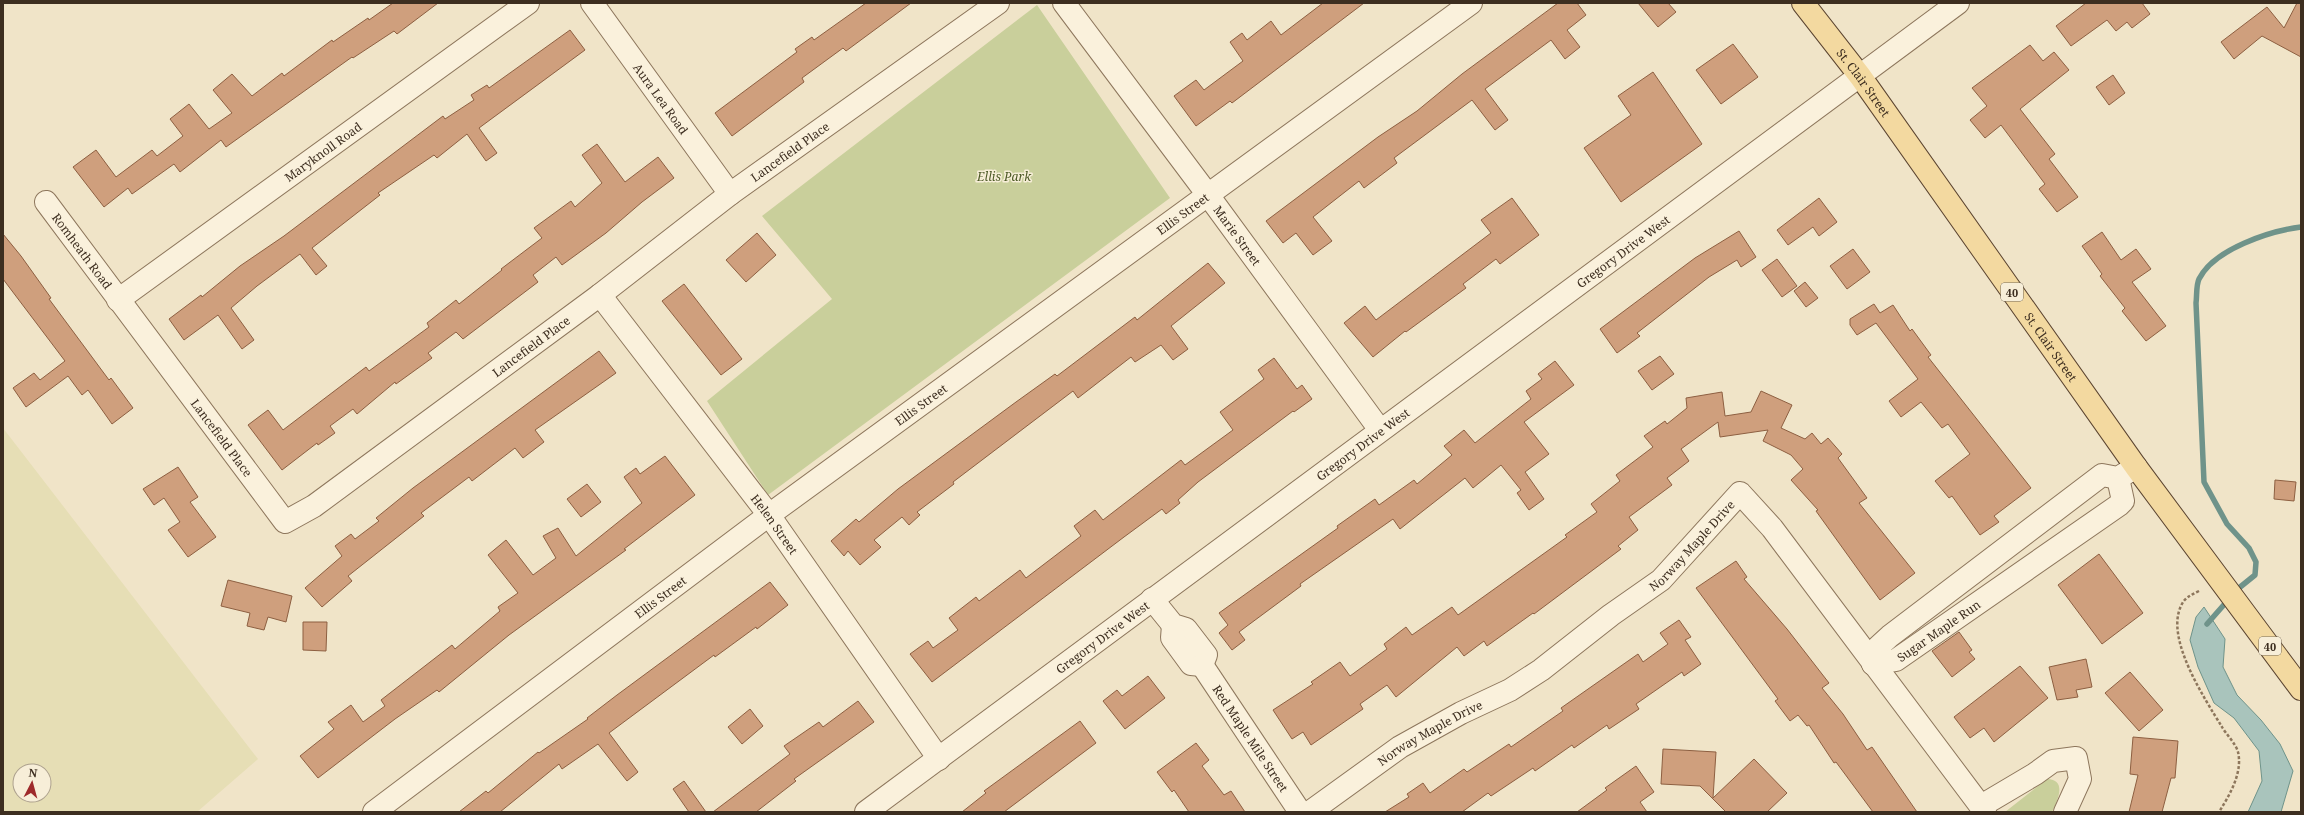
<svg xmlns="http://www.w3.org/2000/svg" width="2304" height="815" font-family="'Noto Serif',serif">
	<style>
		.farmland { fill: #e6deb5; fill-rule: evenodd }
		.green { fill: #c9cf9b }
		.water { fill: #a9c4bc; stroke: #6f938a }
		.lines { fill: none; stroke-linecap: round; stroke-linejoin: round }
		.stream { stroke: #6f938a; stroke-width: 5.5 }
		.building { fill: #cf9f7d; stroke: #8d5f41 }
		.minor-casing { stroke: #8d765c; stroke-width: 24 }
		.major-casing { stroke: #5b4430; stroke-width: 24 }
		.path { stroke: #8d765c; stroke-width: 2.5; stroke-dasharray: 3 2; stroke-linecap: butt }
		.minor { stroke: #faf1dc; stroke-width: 22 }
		.major { stroke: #f3d9a0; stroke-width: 22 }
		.labels { text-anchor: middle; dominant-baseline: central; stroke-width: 3; stroke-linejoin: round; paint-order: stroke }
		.shield { fill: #f7eed8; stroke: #756857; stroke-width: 1 }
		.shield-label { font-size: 11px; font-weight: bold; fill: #3d2e20 }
		.street-label { font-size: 12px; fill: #3d2e20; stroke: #f7eed8 }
		.park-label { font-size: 12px; font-style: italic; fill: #4d5a26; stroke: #f7eed8 }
	</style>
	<rect width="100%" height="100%" fill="#f0e4c8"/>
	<path class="farmland" d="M3,428L258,759L197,812H3ZM20,771H44V795H20Z"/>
	<path class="green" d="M1037,5L1170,198L768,495L707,401L832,299L762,216Z
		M2047,779C2068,780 2057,801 2052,812H2005Z"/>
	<path class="water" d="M2204,607L2225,639L2223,667L2237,695L2261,720L2280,744L2293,771L2281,812H2248L2262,781L2259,751L2234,718L2214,703L2198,667L2190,640L2196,617Z"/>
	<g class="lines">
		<path class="stream" d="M2234,592L2255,575L2256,562L2249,548L2227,524L2204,482L2196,303C2197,296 2196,285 2199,279C2214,249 2270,231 2301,227
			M2207,624L2229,599"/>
	</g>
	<path class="building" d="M393,3H438L397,34L394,31L353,58L352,57L226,147L221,140L180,172L174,164L132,194L128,188L104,207L73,167L96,150L116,177L152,150L157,156L183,136L170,119L189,104L209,129L232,113L213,90L232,74L252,96L282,73L284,76L332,40L333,42L368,18L369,20Z
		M866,3H911L846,51L843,48L802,78L804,82L732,136L715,113L797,52L795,49L812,37L814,40Z
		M1323,3H1364L1232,103L1230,101L1196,126L1174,96L1196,80L1204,90L1243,61L1230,42L1242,33L1247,40L1271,21L1281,35Z
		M1558,3H1577L1586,15L1567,30L1580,47L1565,59L1551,40L1485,89L1508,120L1495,130L1472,100L1394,158L1397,163L1364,188L1359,181L1313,217L1332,241L1313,255L1296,233L1283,243L1266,221L1378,137L1417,111L1462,74Z
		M1638,3H1668L1676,12L1658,27Z
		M2086,3H2142L2150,14L2132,28L2127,22L2116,31L2107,20L2071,46L2056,26Z
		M2297,3H2301V57L2262,36L2234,59L2221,42L2267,7L2284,28Z
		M570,30L585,50L479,128L497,153L486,161L467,134L437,158L434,155L378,193L380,195L312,248L327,266L316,275L300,254L257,286L231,308L254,340L242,349L218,315L184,340L169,319L201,295L202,297L240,266L284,236L443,116L445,119L474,100L471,95L487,85L489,88Z
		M1733,44L1758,77L1721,104L1696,70Z
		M2030,45L2043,61L2054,52L2069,70L2020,109L2055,154L2049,159L2078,197L2057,212L2039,189L2045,184L2001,125L1985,138L1970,120L1987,106L1972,88Z
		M1653,72L1702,144L1621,202L1584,148L1631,115L1618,96Z
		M2113,75L2125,93L2109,105L2096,87Z
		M597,144L625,182L658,157L674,178L642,202L606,233L562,265L556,257L533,275L538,282L463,339L456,332L428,353L432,358L396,384L395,382L357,414L353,409L330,426L335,433L318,445L317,443L282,470L248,425L268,410L283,430L366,367L369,371L429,327L427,323L456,300L459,304L502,270L501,269L542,238L534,228L571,201L575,207L602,183L582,155Z
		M1512,198L1539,235L1500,264L1496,259L1463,284L1466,288L1406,332L1405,331L1373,357L1344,323L1365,306L1376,320L1491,233L1481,220Z
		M1819,198L1837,222L1819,236L1813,227L1788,245L1777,230Z
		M1739,231L1756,257L1741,267L1737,260L1709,277L1637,333L1640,336L1617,353L1600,329L1695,258Z
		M2102,232L2121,260L2136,249L2151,269L2132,282L2166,326L2146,341L2122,311L2125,308L2100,276L2102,274L2082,246Z
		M757,233L776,255L746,282L726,260Z
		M3,234L21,256L51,298L49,299L109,380L111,378L133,408L112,424L88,390L82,395L68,376L26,407L13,388L34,373L40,380L65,361L3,279Z
		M1853,249L1870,272L1847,289L1830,266Z
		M1777,259L1797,286L1782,297L1762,270Z
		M1208,263L1225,283L1171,326L1188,349L1173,360L1161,345L1135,362L1131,357L1078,398L1073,391L953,482L954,484L917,512L920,515L909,525L902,517L874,540L881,547L860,565L848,551L844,556L831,541L856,519L859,522L898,489L1016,402L1055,374L1057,376L1135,317L1137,320Z
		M1805,282L1818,298L1806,307L1794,291Z
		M684,284L742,359L721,375L662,301Z
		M1874,304L1880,313L1893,305L1910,331L1912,329L1931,355L1928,357L2031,488L1994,516L1999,522L1980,535L1952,496L1949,498L1935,481L1970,454L1948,424L1942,428L1921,402L1901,417L1889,401L1918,379L1876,323L1857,335L1850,325V319Z
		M599,351L616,373L535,430L544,442L523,458L515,448L472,481L469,477L421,513L424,516L348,576L352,581L322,607L305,588L342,556L335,546L351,534L355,539L379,521L376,518L413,488Z
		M1660,356L1674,374L1652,390L1638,371Z
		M1274,358L1297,389L1302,385L1312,399L1294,412L1293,411L1198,482L1178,500L1180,503L1166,514L1162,509L1124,537L932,682L910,654L928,641L933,648L958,630L949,618L976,597L979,601L1020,570L1026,578L1081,536L1074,526L1095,510L1103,520L1181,460L1185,465L1233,430L1220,412L1264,379L1258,370Z
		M1555,361L1574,385L1524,422L1549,454L1525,472L1544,499L1529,510L1517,493L1521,490L1501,465L1473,488L1465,478L1400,529L1393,519L1300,584L1301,586L1239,632L1245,640L1232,650L1219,633L1228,625L1219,613L1338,528L1337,526L1375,499L1379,505L1414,480L1417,484L1452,455L1444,446L1464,430L1475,443L1531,399L1526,391L1542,379L1538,374Z
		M1761,391L1792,405L1781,428L1805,439L1812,433L1821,444L1828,438L1842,454L1838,458L1867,498L1859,503L1915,573L1880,600L1816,511L1818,510L1791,480L1803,469L1791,455L1763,441L1768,430L1720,437L1718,422L1681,449L1689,461L1667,478L1672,485L1629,517L1638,530L1618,546L1621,549L1534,614L1533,613L1487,646L1484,641L1464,656L1457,647L1396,697L1387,685L1360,704L1363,709L1311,745L1303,732L1292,739L1273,710L1313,684L1311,682L1340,662L1350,676L1387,649L1384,644L1406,627L1412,635L1452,607L1458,615L1567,537L1565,535L1597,512L1591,504L1620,481L1616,475L1653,447L1644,436L1665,421L1667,424L1687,408L1686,398L1722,392L1725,416L1751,412Z
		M665,456L695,495L624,549L626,550L509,635L439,692L437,690L395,719L318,778L300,756L334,729L328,722L351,705L363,722L385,706L381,700L452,645L455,649L500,611L498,607L518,593L488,555L506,540L533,575L556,558L543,536L558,528L576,556L642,503L624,477L636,468L640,474Z
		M178,467L198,497L190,502L216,537L188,557L168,530L180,522L164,498L154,505L143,489Z
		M2275,480L2296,482L2294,501L2274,499Z
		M587,484L601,502L581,517L567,499Z
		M2099,554L2143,613L2102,644L2058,585Z
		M1736,561L1747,577L1744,579L1787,629L1829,683L1822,688L1843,714L1867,750L1872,747L1917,812H1873L1836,762L1834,763L1809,725L1807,726L1798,715L1790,721L1775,701L1778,699L1696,588Z
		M228,580L292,596L286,622L268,617L264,630L247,626L250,613L221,606Z
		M770,582L788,605L757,629L756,627L715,657L714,655L609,733L638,772L627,781L598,744L562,769L559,764L500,812H459L486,791L488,793L538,752L539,753L588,719L587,718L617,695Z
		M1679,620L1691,637L1685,640L1701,664L1684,676L1682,672L1636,704L1639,709L1609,729L1607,725L1574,748L1572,745L1535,771L1533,768L1491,796L1488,793L1462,812H1385L1409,797L1407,794L1423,783L1430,793L1464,769L1467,772L1509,744L1511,747L1563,711L1561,708L1638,654L1643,662L1668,644L1660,633Z
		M303,622H327L326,651L303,650Z
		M1959,632L1972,650L1969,652L1975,659L1952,677L1932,651Z
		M2086,659L2092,687L2076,690L2078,697L2057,700L2049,667Z
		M2020,666L2048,698L1994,742L1984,728L1970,738L1954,717Z
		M2130,672L2163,710L2139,731L2105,693Z
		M1148,676L1165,698L1125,729L1103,701L1117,690L1122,696Z
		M858,701L874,722L794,779L796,781L756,812H713L790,754L784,746L819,722L823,727Z
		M750,709L763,726L742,744L728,727Z
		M1080,721L1096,743L1004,812H962L986,793L984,791Z
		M2133,737L2178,741L2175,778H2171L2162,812H2129L2138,775L2130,774Z
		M1196,743L1209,760L1202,766L1224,795L1231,791L1245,812H1189L1174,790L1172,792L1157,772Z
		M1663,749L1716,752L1713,798L1754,759L1787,793L1767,812H1726L1700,786L1661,784Z
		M1636,766L1654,792L1640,802L1647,812H1577L1607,790L1605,788Z
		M684,781L706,812H689L673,789Z"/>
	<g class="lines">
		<g class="minor-casing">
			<g id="minor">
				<path id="s1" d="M592,3L730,194"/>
				<path id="s2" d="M1064,3L1208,195L1380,430"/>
				<path id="s3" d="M46,202L285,522L314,506L600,295L730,194L998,3"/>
				<path id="s4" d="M600,295L769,515L939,759"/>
				<path id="s5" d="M118,300L528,3"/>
				<path d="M1152,599L1173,625L1186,629L1206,655L1202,665"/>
				<path d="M1173,625L1172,638L1191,664L1202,665"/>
				<path d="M1873,664L1878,647L1890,636L2102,475L2118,478L2136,467"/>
				<path id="s6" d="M1873,664L1896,660L2119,505L2123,501L2118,478"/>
				<path id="s7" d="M1202,665L1300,812"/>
				<path d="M1981,806L2035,774L2053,761L2076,758L2080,779L2065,812"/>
				<path id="s8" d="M374,812L769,515L1471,3"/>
				<path id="s9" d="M866,812L1958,3"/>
				<path id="s10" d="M1310,812L1400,747L1461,713L1510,690L1541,670L1611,615L1661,580L1740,493L1772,528L1985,812"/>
			</g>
		</g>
		<g class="major-casing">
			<g id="major">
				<path id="s11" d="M1803,3L1860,76L2136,467L2301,689"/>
			</g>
		</g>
		<path class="path" d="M2199,591C2191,595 2184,598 2181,606C2165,639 2205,699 2222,727C2226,734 2236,744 2238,752C2243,773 2229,796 2219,812"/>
		<use href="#minor" class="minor"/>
		<use href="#major" class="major"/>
	</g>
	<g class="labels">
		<g class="shield">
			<rect x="2001" y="283" width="22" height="18" rx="3"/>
			<rect x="2259" y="637" width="22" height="18" rx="3"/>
		</g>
		<g class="shield-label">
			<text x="2012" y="292">40</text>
			<text x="2270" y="646">40</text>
		</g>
		<g class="street-label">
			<text stroke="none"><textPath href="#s11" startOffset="100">St. Clair Street</textPath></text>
			<text stroke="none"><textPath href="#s1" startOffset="118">Aura Lea Road</textPath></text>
			<text stroke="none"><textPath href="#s3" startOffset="1026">Lancefield Place</textPath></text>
			<text stroke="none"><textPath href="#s5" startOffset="253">Maryknoll Road</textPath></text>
			<text stroke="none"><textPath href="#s8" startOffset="1006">Ellis Street</textPath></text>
			<text stroke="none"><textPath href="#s2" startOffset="290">Marie Street</textPath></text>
			<text stroke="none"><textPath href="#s3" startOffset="61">Romheath Road</textPath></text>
			<text stroke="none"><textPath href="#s9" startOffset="942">Gregory Drive West</textPath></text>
			<text stroke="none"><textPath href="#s3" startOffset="702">Lancefield Place</textPath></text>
			<text stroke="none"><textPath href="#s11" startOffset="424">St. Clair Street</textPath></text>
			<text stroke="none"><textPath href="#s8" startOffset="682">Ellis Street</textPath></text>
			<text stroke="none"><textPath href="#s3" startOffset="294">Lancefield Place</textPath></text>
			<text stroke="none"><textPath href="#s9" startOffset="618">Gregory Drive West</textPath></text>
			<text stroke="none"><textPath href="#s4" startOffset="288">Helen Street</textPath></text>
			<text stroke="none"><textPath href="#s10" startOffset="468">Norway Maple Drive</textPath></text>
			<text stroke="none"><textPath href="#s8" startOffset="358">Ellis Street</textPath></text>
			<text stroke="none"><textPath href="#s6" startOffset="75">Sugar Maple Run</textPath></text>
			<text stroke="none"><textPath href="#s9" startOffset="294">Gregory Drive West</textPath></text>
			<text stroke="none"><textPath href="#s10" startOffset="144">Norway Maple Drive</textPath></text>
			<text stroke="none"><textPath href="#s7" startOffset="88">Red Maple Mile Street</textPath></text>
		</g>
		<g class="park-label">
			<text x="1004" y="176">Ellis Park</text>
		</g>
	</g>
	<rect width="2304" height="815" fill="none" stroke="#3d2e20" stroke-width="8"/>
	<g transform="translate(32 783) rotate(6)"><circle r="19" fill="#f7eed8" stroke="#ada18e"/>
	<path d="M0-3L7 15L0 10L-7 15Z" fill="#9e2a2b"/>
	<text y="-6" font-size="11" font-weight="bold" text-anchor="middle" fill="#3d2e20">N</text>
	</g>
</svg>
